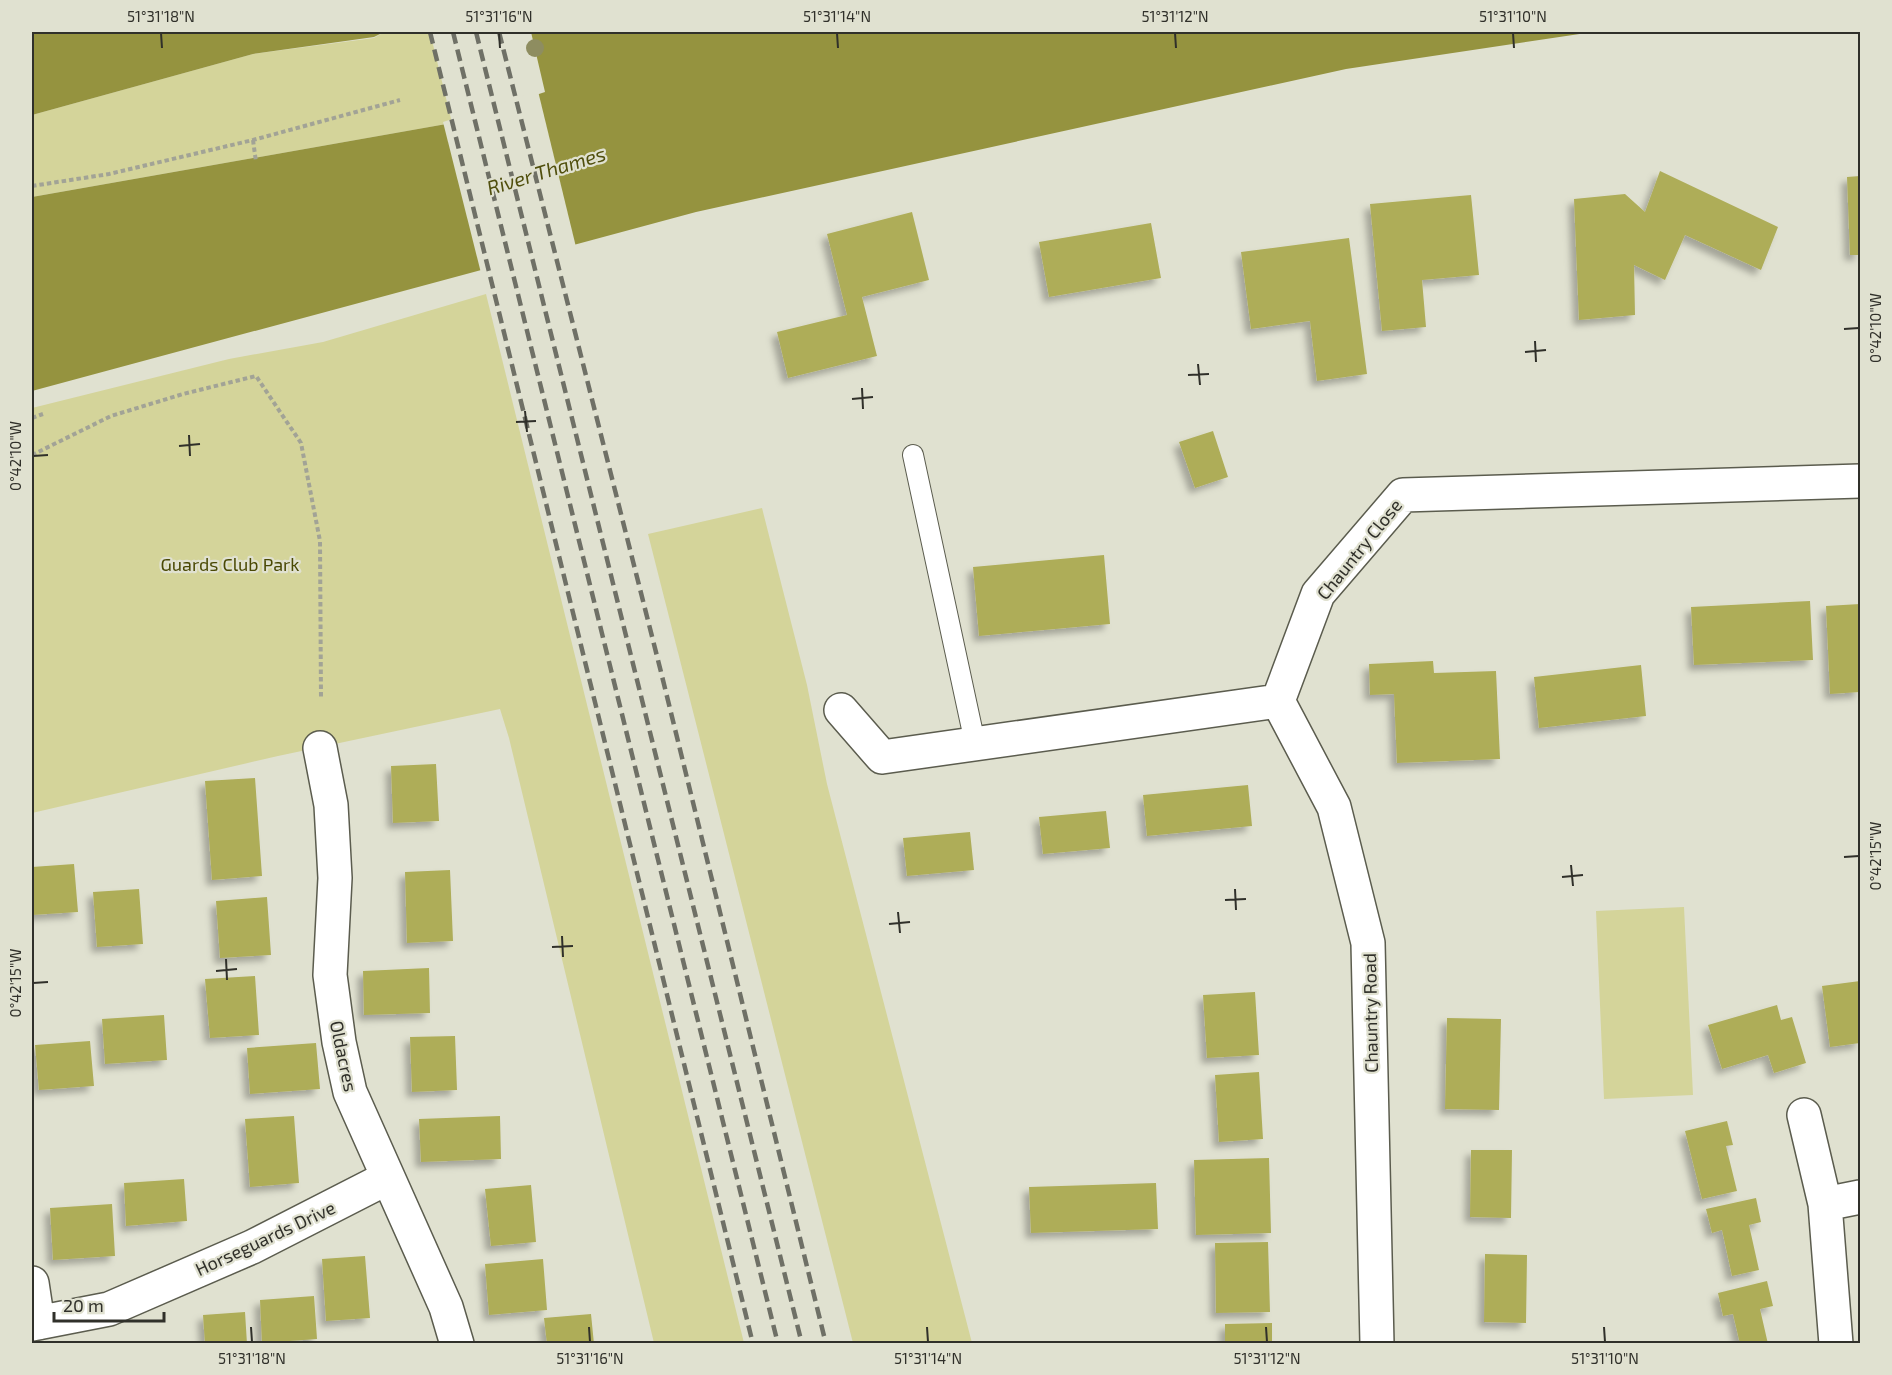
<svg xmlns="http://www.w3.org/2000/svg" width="1892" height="1375" font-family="'Exo 2',sans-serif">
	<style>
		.green { fill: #d4d49a }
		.water { fill: #95933f }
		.pier { fill: #e0e1d0 }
		.building { fill: #aead59; filter: url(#shadow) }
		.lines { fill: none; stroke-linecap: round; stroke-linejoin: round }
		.service-casing { stroke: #5b5c4e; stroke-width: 22 }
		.minor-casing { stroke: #5b5c4e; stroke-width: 36 }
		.path { stroke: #a2a396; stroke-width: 4; stroke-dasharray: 4.5 3; stroke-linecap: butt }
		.service { stroke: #fff; stroke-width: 20 }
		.minor { stroke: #fff; stroke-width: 33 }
		.rail { stroke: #6f7066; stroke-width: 4.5; stroke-dasharray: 12 6; stroke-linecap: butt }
		.tree { fill: #8e8d60 }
		.ticks { fill: none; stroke: #30302a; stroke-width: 2 }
		.labels { text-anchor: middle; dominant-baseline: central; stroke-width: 4.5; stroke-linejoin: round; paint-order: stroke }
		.street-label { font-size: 18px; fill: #30302a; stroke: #e0e1d0 }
		.park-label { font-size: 18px; fill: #4a4904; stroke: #e0e1d0 }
		.water-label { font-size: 20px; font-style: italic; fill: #504f0d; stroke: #e0e1d0 }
		.neatline { fill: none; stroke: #30302a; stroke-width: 2 }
		.ticks-label { font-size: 15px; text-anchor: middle; fill: #30302a }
	</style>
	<defs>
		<filter id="shadow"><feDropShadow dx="-5.5" dy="5.5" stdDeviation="3" flood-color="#0004"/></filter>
	</defs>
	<rect width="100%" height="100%" fill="#e0e1d0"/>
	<path class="green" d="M384,32H430L452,123L32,197V115L253,54L374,38Z
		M486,294L744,1343H654L509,738L500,709L278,756L32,813V408L229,359L323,342Z
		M762,508L807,685L827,784L972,1343H853L648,534Z
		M1684,907L1693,1095L1604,1099L1596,911Z"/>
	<path class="water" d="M32,32H384L374,37L253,54L32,115Z
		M531,32H1593L1346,69L696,212L32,391V197L452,123L545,92Z"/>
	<path class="pier" d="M538,91L576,247L481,273L443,122Z"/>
	<path class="building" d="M1660,171L1778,227L1761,270L1685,235L1665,280L1634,265L1635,315L1579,320L1574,199L1625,194L1645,212Z
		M1860,176V255H1850L1847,177Z
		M1471,195L1479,275L1422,280L1426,327L1382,331L1370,204Z
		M912,212L929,280L862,297L877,356L788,378L777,332L847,315L827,234Z
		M1151,223L1161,278L1049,297L1039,242Z
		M1349,238L1367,374L1317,381L1310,321L1251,329L1241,252Z
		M1213,431L1228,477L1195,488L1179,442Z
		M1104,555L1110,624L979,636L973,567Z
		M1810,601L1813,660L1694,665L1691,607Z
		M1860,604V692L1830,694L1826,606Z
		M1433,661L1434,673L1496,671L1500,759L1397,763L1394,694L1370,695L1369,664Z
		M1641,665L1646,716L1539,728L1534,677Z
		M436,764L439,821L393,823L391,766Z
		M255,778L262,876L212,880L205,781Z
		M1248,785L1252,826L1147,836L1143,795Z
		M1106,811L1110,848L1043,854L1039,817Z
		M970,832L974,870L907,876L903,838Z
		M74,864L78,912L32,915V867Z
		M450,870L453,941L407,943L405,872Z
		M139,889L143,944L97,947L93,892Z
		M267,897L271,955L220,958L216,901Z
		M429,968L430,1013L364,1015L363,971Z
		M255,976L259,1035L210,1038L205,979Z
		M1860,981V1043L1830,1047L1822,986Z
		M1255,992L1259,1055L1207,1058L1203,995Z
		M1777,1005L1781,1020L1792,1017L1806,1063L1774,1073L1768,1055L1722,1069L1708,1025Z
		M164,1015L167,1060L105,1064L102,1019Z
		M1447,1018L1501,1019L1499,1110L1445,1109Z
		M455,1036L457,1090L412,1092L410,1037Z
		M90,1041L94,1086L39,1090L35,1045Z
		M316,1043L320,1089L250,1094L247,1048Z
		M1259,1072L1263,1139L1219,1142L1215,1075Z
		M294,1116L299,1183L250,1187L245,1119Z
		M500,1116L501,1159L421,1162L419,1119Z
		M1727,1121L1733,1145L1726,1146L1737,1191L1702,1199L1685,1131Z
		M1471,1150H1512L1511,1218L1470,1217Z
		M1269,1158L1271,1233L1196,1235L1194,1160Z
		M184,1179L187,1221L126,1226L124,1183Z
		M1156,1183L1158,1229L1031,1233L1029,1187Z
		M531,1185L536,1242L491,1246L485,1189Z
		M1756,1198L1761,1222L1749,1225L1759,1270L1732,1276L1722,1230L1712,1233L1706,1209Z
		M112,1204L115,1256L53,1260L50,1208Z
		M1268,1242L1270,1312L1216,1313L1215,1243Z
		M1485,1254L1527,1255L1526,1323L1484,1322Z
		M365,1256L370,1318L326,1321L322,1259Z
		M543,1259L547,1310L489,1315L485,1264Z
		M1767,1281L1773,1306L1760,1309L1768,1344H1740L1733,1314L1723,1316L1718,1293Z
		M314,1296L317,1339L262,1343L260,1300Z
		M245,1312L247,1344H205L203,1315Z
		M591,1314L594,1344H547L544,1318Z
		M1272,1323V1344H1225V1324Z"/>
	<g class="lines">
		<g class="service-casing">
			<path id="service" d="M913,455L975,743"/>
		</g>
		<g class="minor-casing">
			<path id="minor" d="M1278,701L1334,807L1368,943L1377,1344
				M841,710L882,757L1278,701L1318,594L1403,495L1860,481
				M320,748L331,805L335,878L330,975L339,1042L350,1092L446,1307L457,1344
				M1804,1115L1825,1204L1836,1344
				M1825,1204L1860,1197
				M32,1283L38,1323
				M32,1324L109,1309L252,1247L387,1178"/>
		</g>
		<path class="path" d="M253,140L256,162
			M32,186L109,174L253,140L400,100
			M32,418L43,414
			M32,455L111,416L183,394L256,376L301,443L320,541L321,698"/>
		<use href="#service" class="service"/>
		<use href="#minor" class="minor"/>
		<path class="rail" d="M430,32L753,1344
			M453,32L778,1344
			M476,32L802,1344
			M499,32L660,668L826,1344"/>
	</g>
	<circle class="tree" cx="535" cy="48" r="9"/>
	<path class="ticks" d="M161,33L162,48M499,33L500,48M837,33L838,48M1175,33L1176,48M1513,33L1514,48M1844,329L1859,328M1535,341L1536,362M1525,352L1546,350M1198,364L1200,385M1188,375L1209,374M862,388L863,409M852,399L873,397M525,411L527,432M516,422L536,421M189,435L190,456M179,446L200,444M33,456L48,455M1844,857L1859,856M1571,865L1573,886M1562,877L1583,875M1235,889L1236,910M1225,900L1246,899M898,912L900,933M889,924L910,922M562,936L563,957M552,947L573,946M226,959L227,980M216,971L237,969M33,983L48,982M251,1327L252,1342M589,1327L590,1342M927,1327L928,1342M1266,1327L1267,1342M1604,1327L1605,1342"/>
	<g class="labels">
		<g class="street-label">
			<text transform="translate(1359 549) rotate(-51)">Chauntry Close</text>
			<text transform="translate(1370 1013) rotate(-91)">Chauntry Road</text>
			<text transform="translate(344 1056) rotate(78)">Oldacres</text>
			<text transform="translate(265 1238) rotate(-25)">Horseguards Drive</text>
		</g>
		<g class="park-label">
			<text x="230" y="564">Guards Club Park</text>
		</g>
		<g class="water-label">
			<text transform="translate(546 170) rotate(-17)">River Thames</text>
		</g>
	</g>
	<rect width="1892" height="1375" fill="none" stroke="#e0e1d0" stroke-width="66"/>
	<path d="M54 1312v9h110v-9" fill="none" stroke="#30302a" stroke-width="3"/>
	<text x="63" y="1312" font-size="18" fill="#30302a" stroke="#e0e1d0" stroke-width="4.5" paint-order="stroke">20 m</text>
	<rect x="33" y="33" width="1826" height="1309" class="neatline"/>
	<g class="ticks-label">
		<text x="161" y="22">51°31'18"N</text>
		<text x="499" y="22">51°31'16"N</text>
		<text x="837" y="22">51°31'14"N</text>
		<text x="1175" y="22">51°31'12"N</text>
		<text x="1513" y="22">51°31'10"N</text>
		<text transform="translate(1876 328) rotate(-90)" y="5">0°42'10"W</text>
		<text transform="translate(16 456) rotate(-90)" y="5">0°42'10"W</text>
		<text transform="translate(1876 856) rotate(-90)" y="5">0°42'15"W</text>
		<text transform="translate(16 983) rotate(-90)" y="5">0°42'15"W</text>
		<text x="252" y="1364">51°31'18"N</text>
		<text x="590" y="1364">51°31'16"N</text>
		<text x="928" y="1364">51°31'14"N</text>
		<text x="1267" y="1364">51°31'12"N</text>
		<text x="1605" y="1364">51°31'10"N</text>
	</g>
</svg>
